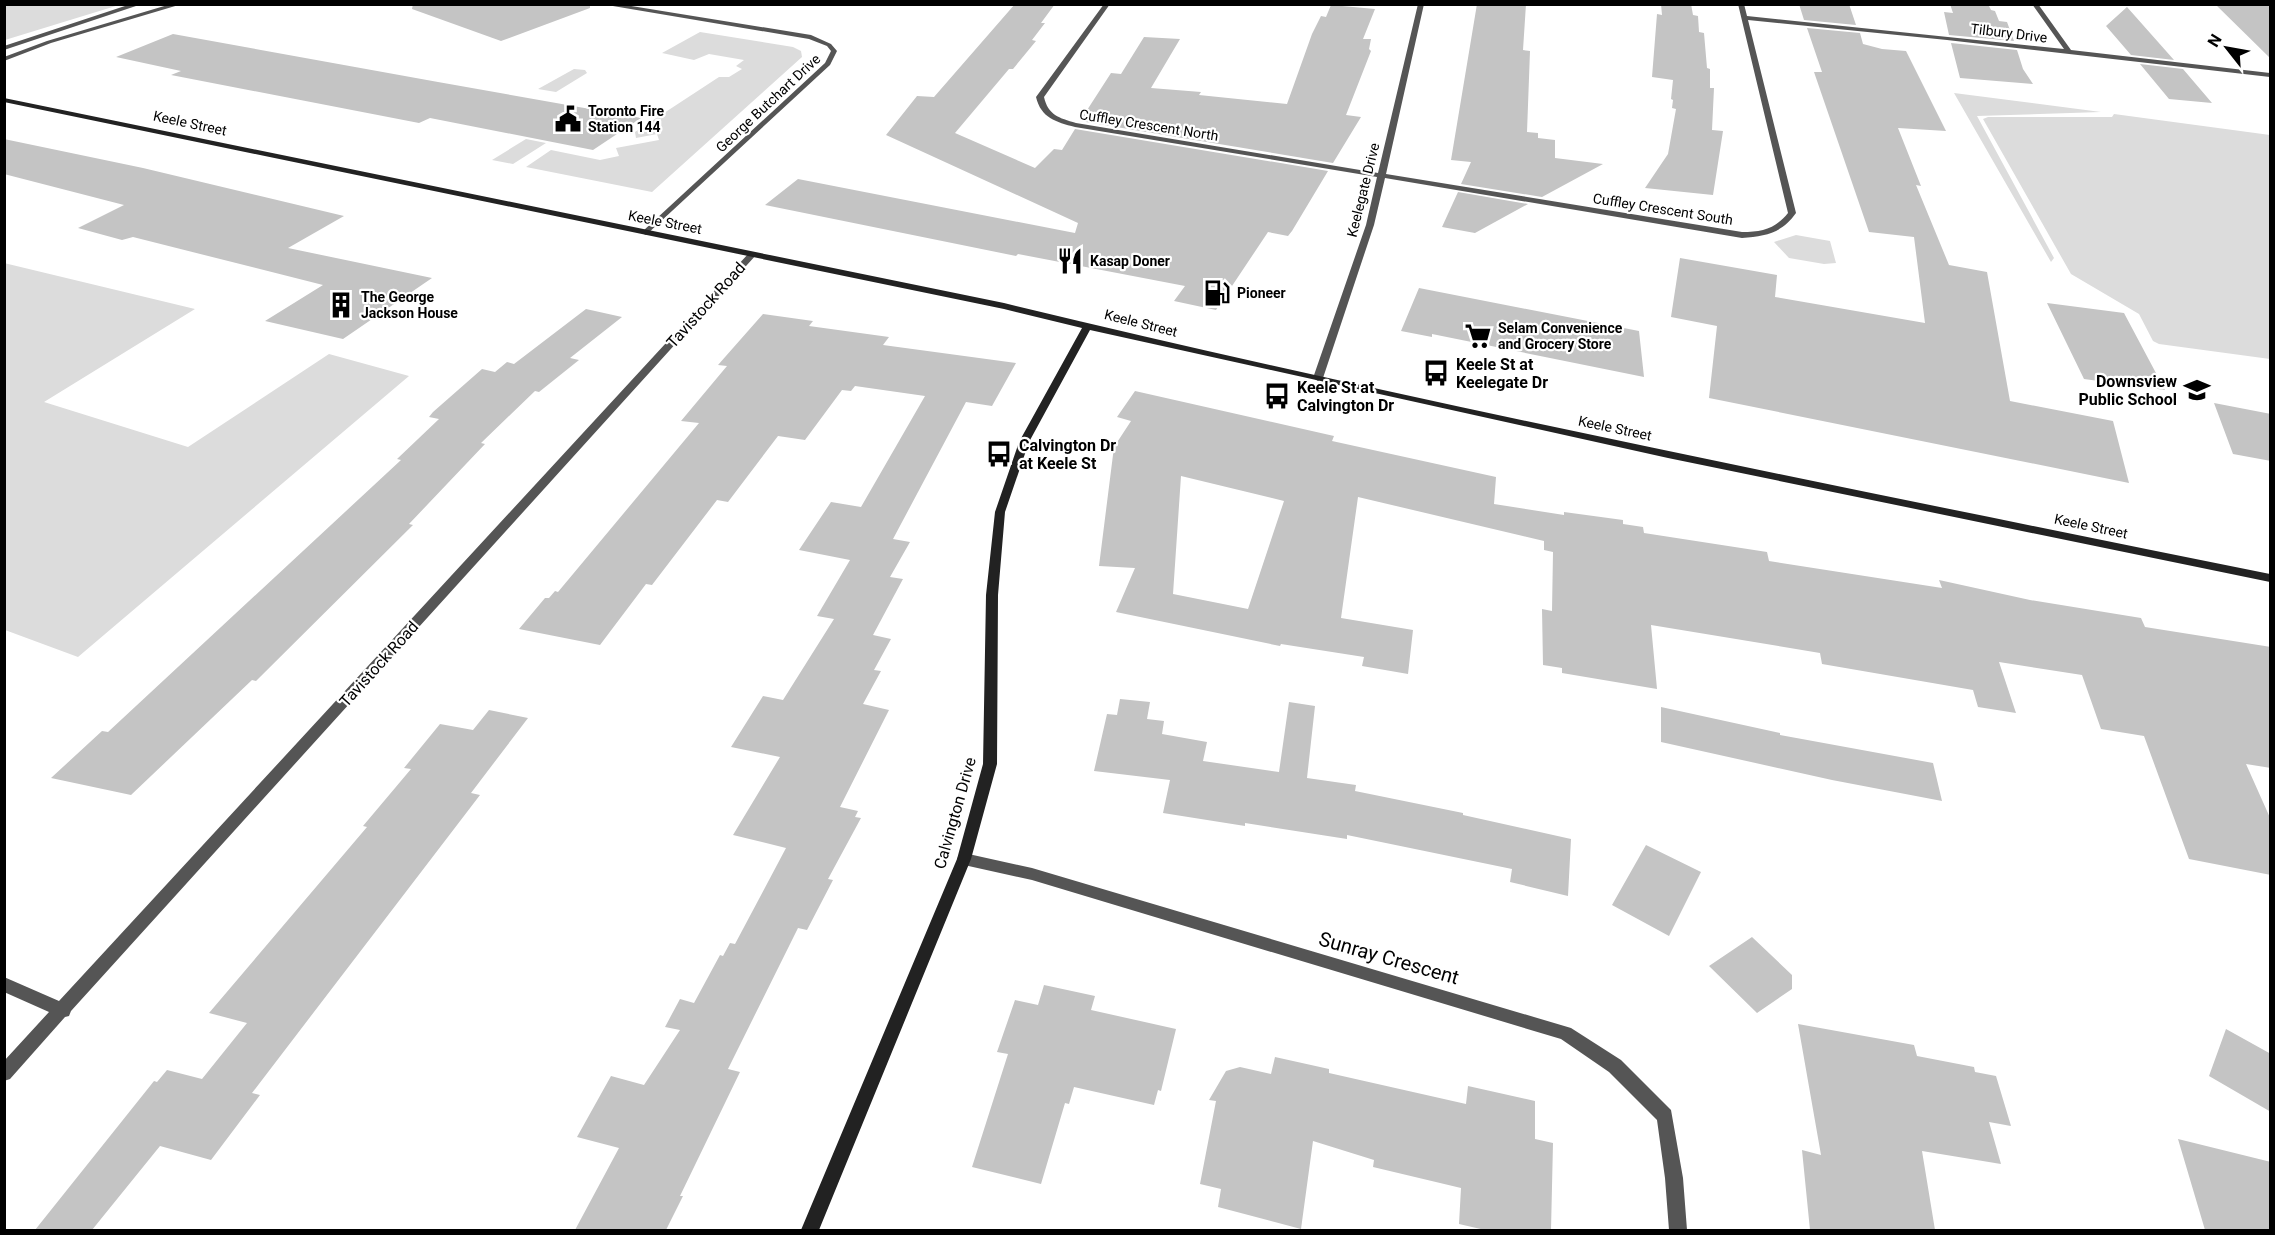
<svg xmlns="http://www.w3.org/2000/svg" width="2275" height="1235" font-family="Roboto,sans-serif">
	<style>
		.green { fill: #dcdcdc }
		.building { fill: #c4c4c4; fill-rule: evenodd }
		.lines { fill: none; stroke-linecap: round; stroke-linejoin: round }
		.street { fill: #555; fill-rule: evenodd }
		.secondary { fill: #222; fill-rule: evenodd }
		.labels { text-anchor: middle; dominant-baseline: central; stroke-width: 4.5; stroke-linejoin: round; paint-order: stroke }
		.far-street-label { font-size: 14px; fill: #000; stroke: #fff }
		.far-poi-label { font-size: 14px; font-weight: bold; fill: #000; stroke: #fff; text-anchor: start }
		.street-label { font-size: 16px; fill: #000; stroke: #fff }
		.poi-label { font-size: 16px; font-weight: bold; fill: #000; stroke: #fff; text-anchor: start }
		.near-street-label { font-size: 20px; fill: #000; stroke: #fff }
	</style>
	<rect width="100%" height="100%" fill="#fff"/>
	<path class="green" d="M4,5L5,4L119,5L5,40Z
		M700,32L793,47L801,51L802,57L652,192L526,167L551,150L600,160L619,156L616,148L659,140L657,134L636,138L635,132L719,77H729L742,69L736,66L744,60L709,54L694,60L662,53Z
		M574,69L585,70L587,73L556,92L538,89Z
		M1954,93L2101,112L1977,116L2054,258L2051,262Z
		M2114,114L2270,135V359L2159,344L2153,341L2139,314L2071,274L1983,119L1988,117H2112Z
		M526,139L546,143L513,164L492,160Z
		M1796,235L1830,241L1836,263L1824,264L1789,258L1774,242Z
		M4,263L195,309L44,402L188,447L329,354L409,376L78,657L5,630Z"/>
	<path class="building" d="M413,4H590V8L501,41L412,9Z
		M1015,4H1055L1041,23H1045L1032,40L1036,41L1013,69H1009L955,133L1035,168L1054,149L1062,150L1075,129L1328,171L1292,231L1288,236L1268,232L1216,310L1174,301L1185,286L1018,254L1016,256L765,205L798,179L1075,233L1078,223L886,135L917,96L934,97Z
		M1477,4H1526L1523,50L1530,51L1527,132L1538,133V138L1555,140V158L1603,164L1542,197L1461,184L1471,162L1451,160Z
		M1661,4H1691L1693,15L1698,16L1699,32L1704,33L1707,68L1710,69V88H1714L1712,130L1723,131L1713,195L1645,188L1668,154L1676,109L1672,108L1673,100L1671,99L1673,80L1652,77L1657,14L1662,15Z
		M1799,4H1849L1856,25L1804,20Z
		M1950,4L1989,6L1991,10L1995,11L1999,21L2007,22L2014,41L1949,35L1944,12L1953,13Z
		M2215,4H2271V59Z
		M1331,5L1375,9L1363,39H1371L1369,49L1371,51L1346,115L1361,117L1333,163L1080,121L1111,73L1121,74L1144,37L1180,39L1151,88L1201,92L1199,95L1287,104L1312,34L1321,16L1326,17Z
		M2127,7L2174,60L2131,55L2106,26Z
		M1807,28L1860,33L1863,44L1882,49L1906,51L1946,131L1898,128L1921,186L1916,185L1949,265L1987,272L2010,401L2113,421L2129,483L1709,398L1717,326L1671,317L1680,258L1777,275L1775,297L1925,323L1914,237L1869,232L1814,72H1822Z
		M173,34L438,82L641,118L593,150L430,118L419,123L171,75L181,71L116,57Z
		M1951,43L2017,50L2023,69L2033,84L1960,78Z
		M2140,64L2183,69L2212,103L2169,99Z
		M4,139L143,168L344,216L288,248L432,278L343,339L265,321L323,285L133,237L122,240L78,228L124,205L4,174Z
		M1458,192L1528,204L1475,233L1442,227Z
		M1419,288L1639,331L1644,377L1432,334V337L1401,331Z
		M2047,303L2124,313L2165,390L2084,379Z
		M586,309L622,317L570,358L579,360L539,392L535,391L481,443L485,444L409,524L413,525L256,681L252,680L131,795L51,778L102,731L108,732L401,460L397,459L439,419L429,417L433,412L482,369L495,372L507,362L514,364Z
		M763,314L813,321L809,326L889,337L883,345L1016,363L992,406L966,402L893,539L910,542L890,577L903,579L873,635L891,639L874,670L881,671L863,704L889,710L840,807L858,811L855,817L861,818L828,879L833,880L807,930L798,928L728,1069L740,1072L680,1196H683L666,1230H575L619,1148L577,1137L611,1076L644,1085L680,1030L665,1027L680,999L694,1003L720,955L723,956L730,943L735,944L786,848L733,835L780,757L731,747L763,696L783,700L834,619L817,616L850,560L799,550L831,502L861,507L925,396L855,386L851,391L842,390L805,440L778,436L728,502L717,500L652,585L646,584L600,645L519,629L545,598H549L555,591L558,592L699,423L681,421L727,366L718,365Z
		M1135,391L1334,436L1332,441L1496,477L1494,504L1564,515V512L1623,520V524L1643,527L1644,533L1767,552L1769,561L1942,588L1939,580L2030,600L2141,618L2145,627L2271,647V768L2246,764L2271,820V875L2189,859L2144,736L2101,729L2082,675L1999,662L2016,713L1978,707L1973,690L1822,664L1820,653L1651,625L1657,689L1562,673V668L1543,665L1542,609L1552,611L1553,552L1544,550V541L1358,497L1341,618L1413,630L1408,674L1362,666L1364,657L1281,644L1280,646L1116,612L1135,568L1099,566L1114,447L1131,421L1117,417ZM1181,476L1284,501L1248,609L1173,594Z
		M2214,403L2271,414V461L2233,454Z
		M1120,699L1150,702L1147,719L1164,721L1162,734L1207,742L1203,761L1279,772L1289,702L1315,706L1307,778L1356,785L1355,791L1463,813V815L1571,839L1568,896L1510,882L1512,869L1347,835V839L1245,823V826L1163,813L1170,780L1094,771L1107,714L1117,715Z
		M1661,707L1780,733V735L1933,763L1942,801L1832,780L1661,742Z
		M489,710L528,718L471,793L480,795L252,1093L260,1095L211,1160L160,1146L92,1230H35L154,1081L157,1082L167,1070L202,1079L247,1023L209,1013L367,827L363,826L411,769L404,768L440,724L473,730Z
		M1646,845L1701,872L1669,936L1612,905Z
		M1752,937L1792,975V989L1757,1013L1709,966Z
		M1044,985L1095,996L1091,1010L1176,1029L1161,1091L1158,1090L1154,1105L1074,1087L1069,1104L1065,1103L1041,1184L972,1167L1008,1054L997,1052L1015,1000L1038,1005Z
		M1798,1024L1914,1045L1917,1056L1974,1067L1975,1072L1996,1076L2011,1126L1989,1122L2001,1164L1922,1151L1935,1230H1810L1802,1150L1821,1155Z
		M2226,1029L2271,1054V1112L2209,1076Z
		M1275,1057L1329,1069V1073L1466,1104L1468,1086L1535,1101V1139L1553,1143L1551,1230H1485L1459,1224L1461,1188L1373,1167L1374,1160L1313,1141L1301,1229L1218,1207L1221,1189L1200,1184L1216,1101L1209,1100L1226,1071L1240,1067L1271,1074Z
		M2178,1139L2271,1162V1230H2205Z"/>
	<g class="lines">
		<path class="street" d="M131,4H142L4,50V46Z
			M171,4H182L51,43L4,61V57L47,41Z
			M601,4H619L811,35L831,44L837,51L830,65L646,235L642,233L643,231L825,63L831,51L827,46L809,39Z
			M1104,4H1110L1044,97C1048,115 1059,118 1076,123L1378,173L1418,4H1424L1386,174L1742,232C1762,232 1775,229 1788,213L1738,4H1744L1747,16L2064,49L2032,4H2038L2071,50L2270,73V77L1947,40L1748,20L1796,213C1782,233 1766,236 1742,238L1385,178L1374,225L1323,378L1318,381L1313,378L1366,225L1377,177L1075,127C1056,122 1041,118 1036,97Z
			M749,253L756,255L71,1011L69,1016L65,1017L10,1079L4,1081V1061L49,1012L4,992V977L59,1001Z
			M964,853L1032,868L1571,1028L1621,1060L1671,1110L1683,1178L1687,1230H1669L1665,1178L1657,1120L1609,1072L1561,1039L1032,880L964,865L959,863L957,859L959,855Z"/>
		<path class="secondary" d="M4,98L1004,303C1422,404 1847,488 2270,574V582L1668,458L1090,330L1029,442L1005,512L998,595L997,764L971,859L819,1230H801L957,859L983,764L986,595L995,512L1019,442L1082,328L1004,309L4,102Z"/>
	</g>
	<defs>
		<g id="civic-bare" transform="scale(2.07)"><path d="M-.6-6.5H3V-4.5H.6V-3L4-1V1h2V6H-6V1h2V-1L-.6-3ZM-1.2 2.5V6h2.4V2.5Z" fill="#000" stroke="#fff" stroke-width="2.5" paint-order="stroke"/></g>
		<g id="restaurant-bare" transform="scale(2.07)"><path d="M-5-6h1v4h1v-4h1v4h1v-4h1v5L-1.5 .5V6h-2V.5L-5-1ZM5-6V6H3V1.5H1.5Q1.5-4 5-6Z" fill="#000" stroke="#fff" stroke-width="2.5" paint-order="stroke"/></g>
		<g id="fuel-bare" transform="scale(2.07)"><path d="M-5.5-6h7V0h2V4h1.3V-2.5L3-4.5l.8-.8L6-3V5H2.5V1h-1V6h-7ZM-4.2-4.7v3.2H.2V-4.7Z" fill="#000" stroke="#fff" stroke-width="2.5" paint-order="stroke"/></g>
		<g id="building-bare" transform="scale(2.07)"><path d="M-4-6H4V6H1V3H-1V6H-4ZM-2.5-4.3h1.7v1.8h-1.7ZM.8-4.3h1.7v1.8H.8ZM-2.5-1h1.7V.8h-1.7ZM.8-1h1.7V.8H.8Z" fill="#000" stroke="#fff" stroke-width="2.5" paint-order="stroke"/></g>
		<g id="supermarket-bare" transform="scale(2.07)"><path d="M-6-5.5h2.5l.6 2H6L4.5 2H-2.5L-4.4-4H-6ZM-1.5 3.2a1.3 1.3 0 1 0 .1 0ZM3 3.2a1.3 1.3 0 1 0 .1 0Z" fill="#000" stroke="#fff" stroke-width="2.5" paint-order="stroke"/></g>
		<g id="bus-bare" transform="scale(2.07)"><path d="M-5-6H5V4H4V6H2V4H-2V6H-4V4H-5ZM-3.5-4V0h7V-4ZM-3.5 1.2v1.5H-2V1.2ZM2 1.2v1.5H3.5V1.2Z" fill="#000" stroke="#fff" stroke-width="2.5" paint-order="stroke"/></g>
		<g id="school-bare" transform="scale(2.07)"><path d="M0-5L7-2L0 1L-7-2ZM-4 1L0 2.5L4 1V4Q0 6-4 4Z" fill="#000" stroke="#fff" stroke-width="2.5" paint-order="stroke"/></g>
	</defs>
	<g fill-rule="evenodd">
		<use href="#civic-bare" x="568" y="119"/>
		<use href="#restaurant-bare" x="1070" y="261"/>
		<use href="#fuel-bare" x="1217" y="293"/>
		<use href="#building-bare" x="341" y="305"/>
		<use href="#supermarket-bare" x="1478" y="336"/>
		<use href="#bus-bare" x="1436" y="373"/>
		<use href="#school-bare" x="2197" y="390"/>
		<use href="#bus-bare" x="1277" y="396"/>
		<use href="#bus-bare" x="999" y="454"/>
	</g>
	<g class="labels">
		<g class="far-street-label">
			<text transform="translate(2009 33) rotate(7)">Tilbury Drive</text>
			<text transform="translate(768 103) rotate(-43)">George Butchart Drive</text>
			<text transform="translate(190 123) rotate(12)">Keele Street</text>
			<text transform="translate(1149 125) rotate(9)">Cuffley Crescent North</text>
			<text transform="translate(1363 190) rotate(-76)">Keelegate Drive</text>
			<text transform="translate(1663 209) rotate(9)">Cuffley Crescent South</text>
			<text transform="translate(665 222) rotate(11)">Keele Street</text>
			<text transform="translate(1141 323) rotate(14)">Keele Street</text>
			<text transform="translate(1615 428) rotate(12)">Keele Street</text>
			<text transform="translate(2091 526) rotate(12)">Keele Street</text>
		</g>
		<g class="far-poi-label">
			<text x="588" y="111">Toronto Fire<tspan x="588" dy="16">Station 144</tspan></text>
			<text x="1090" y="261">Kasap Doner</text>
			<text x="1237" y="293">Pioneer</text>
			<text x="361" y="297">The George<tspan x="361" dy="16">Jackson House</tspan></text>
			<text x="1498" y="328">Selam Convenience<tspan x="1498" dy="16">and Grocery Store</tspan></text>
		</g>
		<g class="street-label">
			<text transform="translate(706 305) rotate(-48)">Tavistock Road</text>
			<text transform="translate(379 664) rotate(-48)">Tavistock Road</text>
			<text transform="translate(955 813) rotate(-74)">Calvington Drive</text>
		</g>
		<g class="poi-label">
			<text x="1456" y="364">Keele St at<tspan x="1456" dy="18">Keelegate Dr</tspan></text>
			<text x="2177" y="381" text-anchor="end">Downsview<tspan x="2177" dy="18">Public School</tspan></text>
			<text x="1297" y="387">Keele St at<tspan x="1297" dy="18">Calvington Dr</tspan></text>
			<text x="1019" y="445">Calvington Dr<tspan x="1019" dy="18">at Keele St</tspan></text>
		</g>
		<g class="near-street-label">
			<text transform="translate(1389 958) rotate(16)">Sunray Crescent</text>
		</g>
	</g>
	<rect width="2275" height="1235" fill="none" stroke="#000000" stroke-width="12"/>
	<g transform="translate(2227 48) rotate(301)" stroke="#ffffff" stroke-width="4.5" paint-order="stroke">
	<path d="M0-4.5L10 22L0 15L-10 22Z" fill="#000000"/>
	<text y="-9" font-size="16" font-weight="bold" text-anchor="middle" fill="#000000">N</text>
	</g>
</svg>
